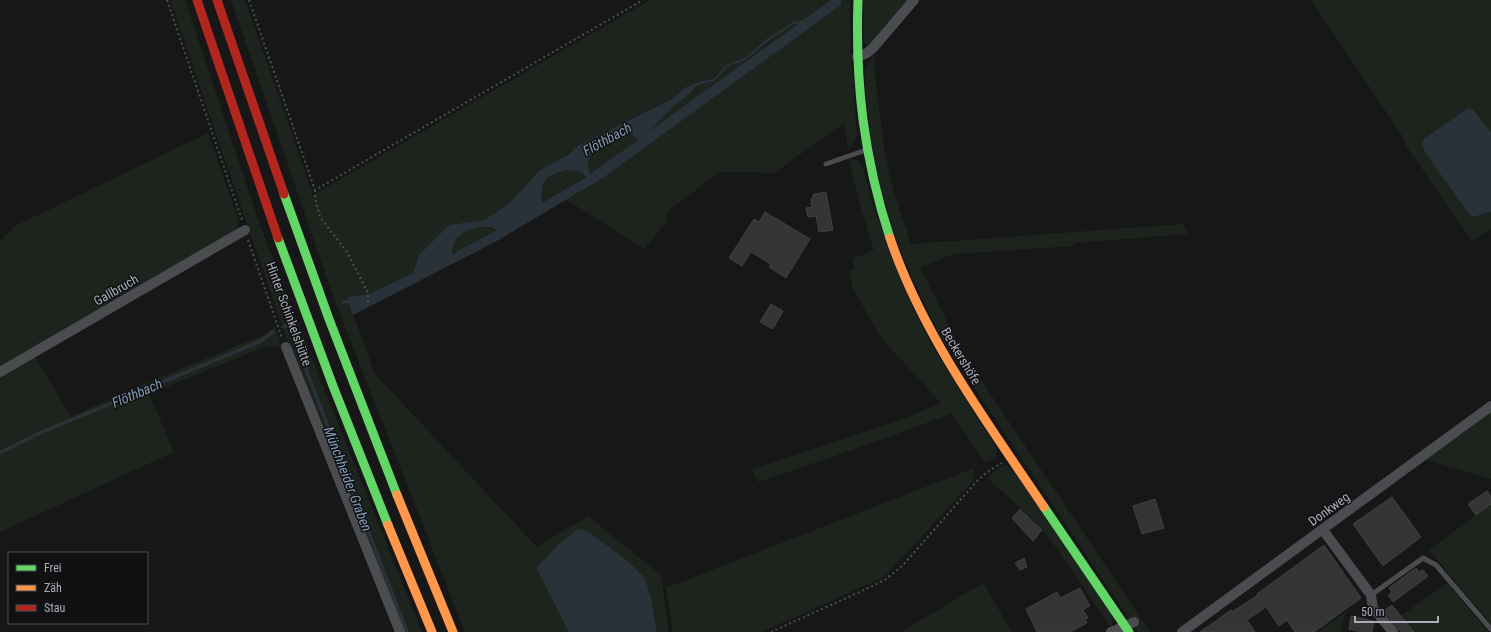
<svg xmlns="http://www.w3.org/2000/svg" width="1491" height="632" font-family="'Roboto Condensed',sans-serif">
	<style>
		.green { fill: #1d241e }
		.water { fill: #2a3239; fill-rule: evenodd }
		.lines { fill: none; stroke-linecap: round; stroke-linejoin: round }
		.stream { stroke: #2a3239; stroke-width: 3.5 }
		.building { fill: #353536; stroke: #3f4043 }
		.path { stroke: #4d4e52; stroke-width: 2; stroke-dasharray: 2 3; stroke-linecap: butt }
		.lane { stroke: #4b4c50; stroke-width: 5 }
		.street { stroke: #4b4c50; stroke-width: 10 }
		.fast { stroke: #63d668; stroke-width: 9 }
		.slow { stroke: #ff974d; stroke-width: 9 }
		.jam { stroke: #b3261e; stroke-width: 9 }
		.labels { text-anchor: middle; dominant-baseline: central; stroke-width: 3; stroke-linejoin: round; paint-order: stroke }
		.street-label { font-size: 13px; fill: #a8adb8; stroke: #111113 }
		.water-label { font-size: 14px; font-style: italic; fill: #7f9bb3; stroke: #111113 }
	</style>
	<rect width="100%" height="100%" fill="#171717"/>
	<path class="green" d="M170,0H185L259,223L295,316L422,632H403L291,345L287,340Z
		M231,0H245L313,195L650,0H831L803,20L798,21L765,40L746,57L726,65L714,79L698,82L686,87L670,100L577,146L522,191L509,204L484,220L449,225L419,255L413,273L369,294L347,297L375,374L537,547L588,516L661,575L669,632H657L651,598L645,578L629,562L536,568L569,632H465L335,301Z
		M841,0H850L851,57L857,135L854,143L848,150L844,123L774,173L719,172L666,213L667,221L644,249L567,200L603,178L841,5Z
		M863,0H909L874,42L867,45L864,42Z
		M1311,0H1491V132L1474,109L1468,108L1425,138L1479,216L1491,212V229L1472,241L1405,144L1401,134Z
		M799,23L646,134L675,105L691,93L695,87L700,84L715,81L727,67L747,59L767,42L794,24Z
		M874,55V66L884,148L893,189L911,244L1184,224L1188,234L1073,243L1074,246L954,254L920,267L957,342L979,377L1150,632H1138L945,344L925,305L898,245L873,161L864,71Z
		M208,133L239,221L235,233L0,368V241L15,226Z
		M620,134H631L638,140L590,174L588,167L589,158L606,143Z
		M849,159L856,160L862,164L874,210L913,308L932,346L997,449L996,457L986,463L951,414L855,449L758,482L752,469L903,419L941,403L882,339L853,289L849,271L855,269L853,259L874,250L858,198Z
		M568,170L580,172L586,176L542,203C541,180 544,175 568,170Z
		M478,227H491L498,230L451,254C454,235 460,232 478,227Z
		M275,327L282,346L264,347L149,394L174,452L0,532V376L35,356L71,417L129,390L261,336Z
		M1491,412V479L1426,460Z
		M1006,465L1014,471L1114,618L1111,627L1052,542L1033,519L987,478L999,468Z
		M974,468L973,481L884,577L762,632H673L666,588Z
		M1491,504V624L1429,550Z
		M983,583L1012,632H901Z
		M1447,583L1488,632H1414L1401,616Z
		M1346,612L1340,632H1318Z"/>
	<path class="water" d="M831,0H841V5L603,178L495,242L353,315L347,297L369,294L413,273L419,255L449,225L484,220L509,204L539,171L569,154L577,146L670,100L686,87L698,82L714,79L726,65L746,57L765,40L793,22L803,20ZM794,24H798L648,132L675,105L691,93L695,87L700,84L715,81L727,67L747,59L767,42ZM620,134H631L638,140L590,174C589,169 587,163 589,158C594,150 612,139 620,134ZM568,170L580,172L586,177L542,203C540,180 545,175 568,170ZM478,227H491L497,230L452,254C453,236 462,232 478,227Z
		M1468,108L1473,109L1491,132V212L1473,217L1470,215L1426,154C1424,149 1420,143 1425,138Z
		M578,529L590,533L629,562L645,578L651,598L657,632H569L536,568L561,542Z"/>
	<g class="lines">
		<path class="stream" d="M343,302L352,301
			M289,325L407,632
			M283,327L296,322
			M0,453L42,432L259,342L273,332"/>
	</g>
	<path class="building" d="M826,192L833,230L819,232L816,216L808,217L806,208L812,207L811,200L814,194Z
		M765,212L810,239L786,278L769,267L771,264L751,252L742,266L729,258L754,219L759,222Z
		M771,304L783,311L773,329L760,322Z
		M1487,491L1491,497V504L1476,515L1468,504Z
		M1392,497L1421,537L1383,566L1353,524Z
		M1155,499L1164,528L1142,534L1133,506Z
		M1020,509L1042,530L1033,541L1012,518Z
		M1324,545L1361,598L1314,632H1295L1287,620L1279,626L1266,607L1247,620L1255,632H1200L1231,610L1232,612L1258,595L1257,594Z
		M1024,558L1027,567L1020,570L1015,563Z
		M1416,568L1419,572L1423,570L1428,576L1393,602L1388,595L1392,592L1389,588Z
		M1080,588L1090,606L1083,610L1088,618L1085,619L1087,623L1070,632H1037L1026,609L1057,592L1060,598Z
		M1392,605L1414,632H1401L1398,629L1384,611Z
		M1351,616L1374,621L1372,632H1362L1349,629Z"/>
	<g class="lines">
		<path class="path" d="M167,0L242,220
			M249,0L315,190L643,0
			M315,190V198L320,217L347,252L368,293V303
			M248,240L282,338
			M771,632L875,585L886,579L903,565L977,481L987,472L1002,463"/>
		<path class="lane" d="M826,164L866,150
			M1371,595L1423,558L1436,565L1491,629"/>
		<path class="street" d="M857,57L867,53L873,48L914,0
			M286,347L400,632
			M0,372L245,230
			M1323,530L1371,595L1373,608L1393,632
			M1111,632L1134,622
			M1182,632L1491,406"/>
		<path class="fast" d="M858,0C855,83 864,159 890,238
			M284,194L329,319L397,495
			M278,238L333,386L388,525
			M1044,507L1129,632"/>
		<path class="slow" d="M890,238C923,336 987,422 1044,507
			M397,495L453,632
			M388,525L432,632"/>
		<path class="jam" d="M197,0L278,238
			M217,0L284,194"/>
	</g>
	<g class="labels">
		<g class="street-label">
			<text transform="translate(116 290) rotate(-30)">Gallbruch</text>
			<text transform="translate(289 314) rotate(70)">Hinter Schinkelshütte</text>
			<text transform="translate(961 356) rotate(59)">Beckershöfe</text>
			<text transform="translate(1329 509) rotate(-36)">Donkweg</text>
		</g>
		<g class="water-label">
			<text transform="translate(607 139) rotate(-29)">Flöthbach</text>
			<text transform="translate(137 393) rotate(-23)">Flöthbach</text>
			<text transform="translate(348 479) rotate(69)">Münchheider Graben</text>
		</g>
	</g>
	<rect x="8" y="552" width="140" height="72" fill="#111113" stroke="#4d4f55"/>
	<rect x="16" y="565" width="20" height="6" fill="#63d668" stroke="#4d4f55"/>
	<text x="44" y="572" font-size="12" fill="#a8adb8">Frei</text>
	<rect x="16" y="585" width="20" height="6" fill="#ff974d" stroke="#4d4f55"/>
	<text x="44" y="592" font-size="12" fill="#a8adb8">Zäh</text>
	<rect x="16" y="605" width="20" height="6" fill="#b3261e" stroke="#4d4f55"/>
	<text x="44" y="612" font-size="12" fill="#a8adb8">Stau</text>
	<path d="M1355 616v6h83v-6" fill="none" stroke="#a8adb8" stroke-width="2"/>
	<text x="1361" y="616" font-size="12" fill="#a8adb8" stroke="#111113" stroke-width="3" paint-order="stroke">50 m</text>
</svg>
